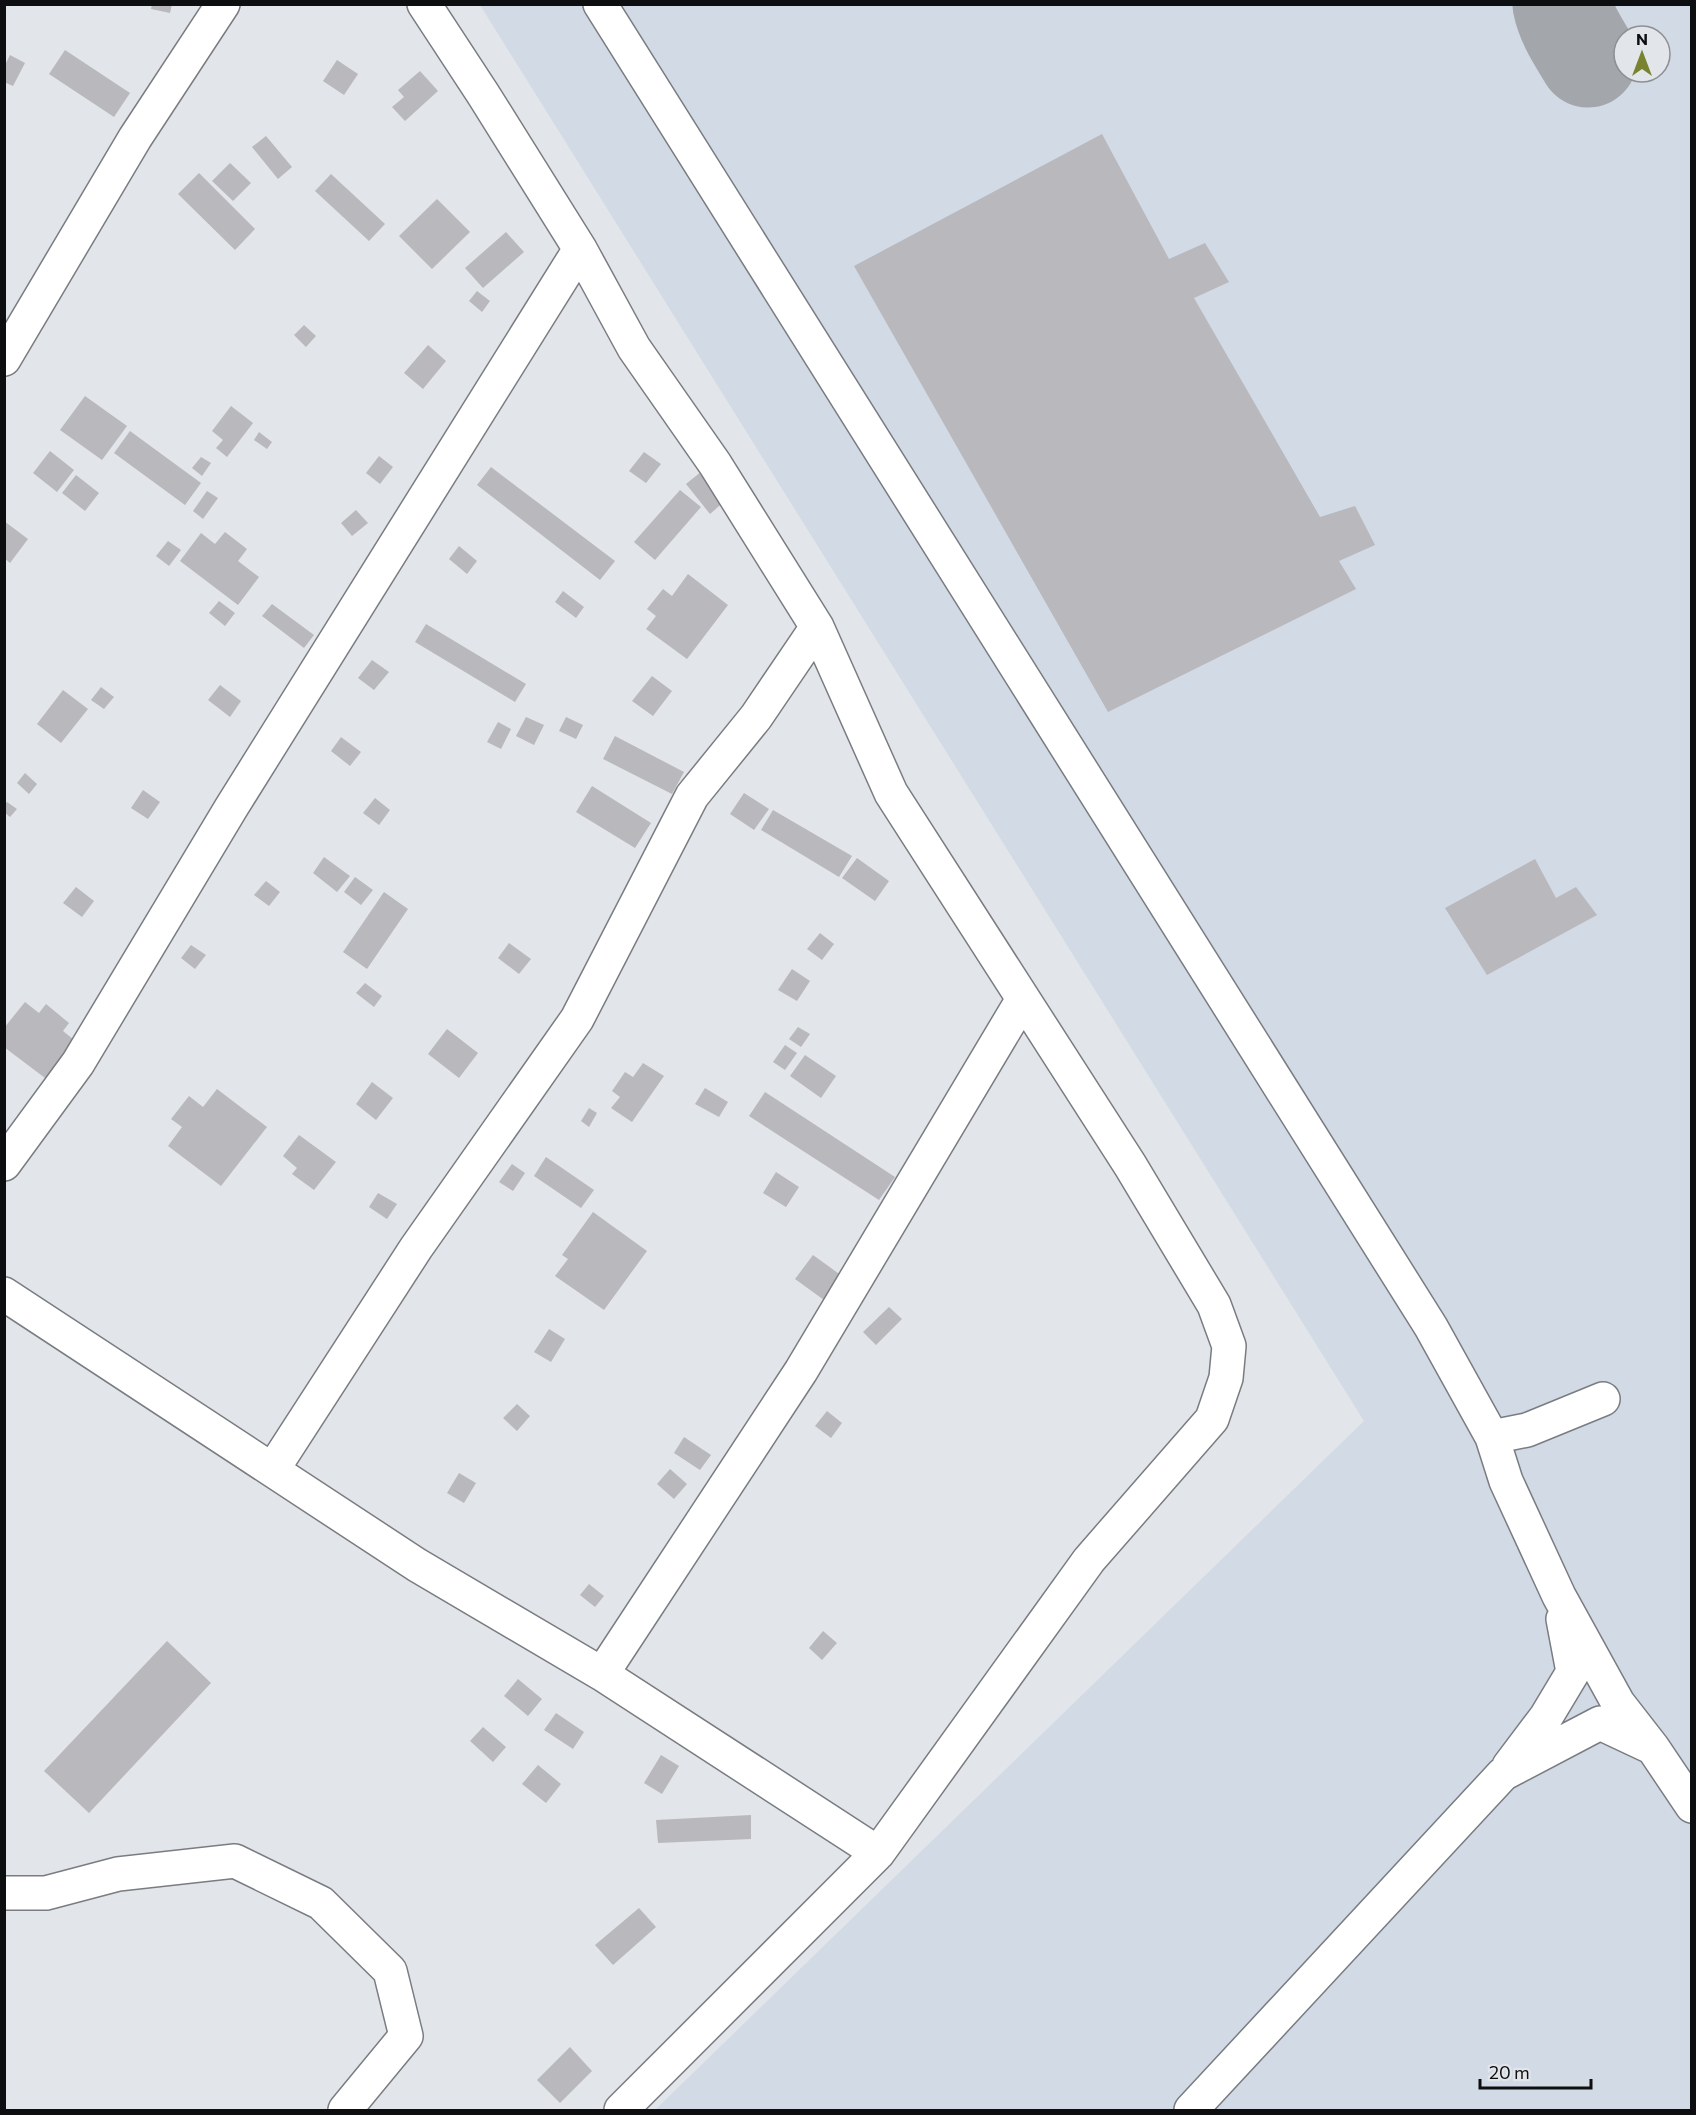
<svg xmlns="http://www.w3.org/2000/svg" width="1696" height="2115" font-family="Commissioner,sans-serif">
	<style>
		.built { fill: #d2dae5; fill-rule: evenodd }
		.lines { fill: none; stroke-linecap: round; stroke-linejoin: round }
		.taxiway { stroke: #a3a6aa; stroke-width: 99 }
		.building { fill: #b8b8bd }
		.minor-casing { stroke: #797c80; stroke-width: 36 }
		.minor { stroke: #fff; stroke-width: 33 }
	</style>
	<rect width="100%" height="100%" fill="#e2e5ea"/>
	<path class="built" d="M480,5H1691V2110H655L1364,1421ZM1624,36H1660V72H1624Z"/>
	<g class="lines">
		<path class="taxiway" d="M1562,4C1566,24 1578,41 1588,58"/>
	</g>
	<path class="building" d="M152,4H172L170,13L151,9Z
		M65,50L130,93L114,117L49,74Z
		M10,55L25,63L13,86L4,82V67Z
		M337,60L358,74L344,95L323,81Z
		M420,71L438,91L405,121L392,107L404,97L398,90Z
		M1102,134L1169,259L1205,243L1229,282L1194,298L1320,517L1355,506L1375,545L1339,561L1356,589L1108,712L854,266Z
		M266,136L292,167L278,179L252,147Z
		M230,163L251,183L233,201L212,181Z
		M199,173L255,229L235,250L178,194Z
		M331,174L385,224L369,241L315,191Z
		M437,199L470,232L432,269L399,236Z
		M506,232L524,252L483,288L465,268Z
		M477,291L490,301L482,312L469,301Z
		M304,325L316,336L306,347L294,335Z
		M428,345L446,361L423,389L404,373Z
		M85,396L127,426L102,460L60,430Z
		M231,406L253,423L227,457L216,448L223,440L212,431Z
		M130,431L201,483L185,505L114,453Z
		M259,432L272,442L267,449L254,440Z
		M50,451L74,470L57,492L33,473Z
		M644,452L661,464L646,483L629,471Z
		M379,456L393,467L380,484L366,473Z
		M201,457L211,463L202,476L192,468Z
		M491,467L615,561L600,580L477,485Z
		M702,471L726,500L710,514L686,484Z
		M76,475L99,493L85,511L62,493Z
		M680,490L701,507L655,560L634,542Z
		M207,491L218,498L203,519L193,511Z
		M356,510L368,523L352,536L341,523Z
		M4,521L28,539L10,563L4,558Z
		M225,532L247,549L238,561L259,577L238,605L180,561L201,533L215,544Z
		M168,541L181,550L169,566L156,556Z
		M459,546L477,561L467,574L449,559Z
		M688,574L728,605L687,659L646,629L656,616L647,609L663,589L672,596Z
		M563,591L584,607L576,618L555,602Z
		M219,601L235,613L225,626L209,613Z
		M272,604L314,635L304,648L262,616Z
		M426,624L526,684L515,702L415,642Z
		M372,660L389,672L374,690L358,678Z
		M652,676L672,691L653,716L632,701Z
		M220,685L241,701L230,717L208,700Z
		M101,687L114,697L104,709L91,700Z
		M63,690L88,709L61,743L37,724Z
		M526,717L544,725L534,745L516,736Z
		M566,717L583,725L576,739L559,731Z
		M498,722L511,729L501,749L487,742Z
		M615,736L684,772L672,794L603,759Z
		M341,737L361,752L350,766L331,751Z
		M25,773L37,784L29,794L17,783Z
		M592,786L651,823L635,848L576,812Z
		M143,790L160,802L148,819L131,808Z
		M744,793L769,809L754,830L730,814Z
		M375,798L390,810L379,825L363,813Z
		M7,802L17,809L10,817L4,812V805Z
		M773,810L852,856L839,877L761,830Z
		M324,857L350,876L337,892L313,873Z
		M857,858L889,881L875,901L842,878Z
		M1535,859L1556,898L1576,887L1597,915L1487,975L1445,908Z
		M355,877L373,890L361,905L344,892Z
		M266,881L280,892L269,906L254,895Z
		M76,887L94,901L82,917L63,903Z
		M384,892L408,909L367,969L343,952Z
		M820,933L834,944L822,960L807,949Z
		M509,943L531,959L519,974L498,958Z
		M191,945L206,955L195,969L181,958Z
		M792,969L810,981L797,1001L778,990Z
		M365,983L382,996L374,1007L356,993Z
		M25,1002L39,1013L46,1004L69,1023L63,1031L78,1043L49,1081L4,1047V1028Z
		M798,1027L810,1034L801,1047L789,1039Z
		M447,1029L478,1053L459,1078L428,1054Z
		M785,1045L797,1053L785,1070L773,1062Z
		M805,1055L836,1076L821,1098L790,1076Z
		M643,1063L664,1076L632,1122L611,1108L620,1097L612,1091L625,1072L633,1077Z
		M372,1082L393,1098L376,1120L356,1104Z
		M705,1088L728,1102L719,1117L695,1104Z
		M217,1089L267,1127L221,1186L168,1146L182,1127L171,1119L189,1096L203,1107Z
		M765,1092L895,1177L879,1200L749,1116Z
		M589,1108L597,1113L589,1127L581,1121Z
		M299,1135L336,1162L314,1190L292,1174L297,1168L283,1156Z
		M546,1157L594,1190L581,1208L534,1176Z
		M512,1164L525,1173L513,1191L499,1182Z
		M776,1172L799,1187L786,1207L763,1193Z
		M378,1193L397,1204L387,1219L369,1207Z
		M593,1212L647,1251L604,1310L555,1276L568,1259L562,1255Z
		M813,1255L842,1276L824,1300L795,1279Z
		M889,1307L902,1319L876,1345L863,1332Z
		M549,1329L565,1339L551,1362L534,1352Z
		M517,1404L530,1416L517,1431L503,1418Z
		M827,1411L842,1423L831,1438L815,1426Z
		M684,1437L711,1455L700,1470L674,1453Z
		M670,1469L687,1484L674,1499L657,1484Z
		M459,1473L476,1483L464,1503L447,1493Z
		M589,1584L604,1596L595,1607L580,1595Z
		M823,1631L837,1643L822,1660L809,1648Z
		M167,1641L211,1683L89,1813L44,1771Z
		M518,1679L542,1699L528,1716L504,1696Z
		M556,1713L584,1732L573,1749L544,1730Z
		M483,1727L506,1747L493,1762L470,1741Z
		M661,1755L679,1766L662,1794L644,1783Z
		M538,1765L561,1784L546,1803L522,1784Z
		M751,1815V1839L658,1843L656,1820Z
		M639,1908L656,1927L613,1965L595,1945Z
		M570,2047L592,2071L560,2103L537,2080Z"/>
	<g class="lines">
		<g class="minor-casing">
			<path id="minor" d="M424,4L483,94L580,249L634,348L715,464L817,627L891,793L1130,1165L1214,1305L1229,1346L1226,1378L1212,1419L1089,1560L878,1853L621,2110
				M600,4L1431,1327L1492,1437L1506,1481L1559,1596L1618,1703L1653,1748L1692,1806
				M4,359L135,138L223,4
				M4,1164L78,1063L231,808L580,249
				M4,1294L417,1565L602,1674L878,1853
				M1492,1437L1527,1430L1603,1399
				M273,1469L416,1248L577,1019L692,796L756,717L817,627
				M602,1674L801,1371L1023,999
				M1509,1766L1546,1717L1573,1672L1563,1619
				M4,1893H46L118,1874L235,1861L321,1903L390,1971L406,2036L345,2110
				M1191,2110L1503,1774L1600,1723L1649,1746"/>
		</g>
		<use href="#minor" class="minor"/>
	</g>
	<rect width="1696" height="2115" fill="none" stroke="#0d0e10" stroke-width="12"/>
	<g transform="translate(1642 54)"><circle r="28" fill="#e2e5ea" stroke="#8d8f93" stroke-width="1.5"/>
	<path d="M0-4.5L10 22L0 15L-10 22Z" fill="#79832f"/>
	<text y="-9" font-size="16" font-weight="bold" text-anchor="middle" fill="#0d0e10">N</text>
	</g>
	<path d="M1480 2079v9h111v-9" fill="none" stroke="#0d0e10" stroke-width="3"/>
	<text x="1489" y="2079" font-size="18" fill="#0d0e10" stroke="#e2e5ea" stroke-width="4.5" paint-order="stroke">20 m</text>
</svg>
